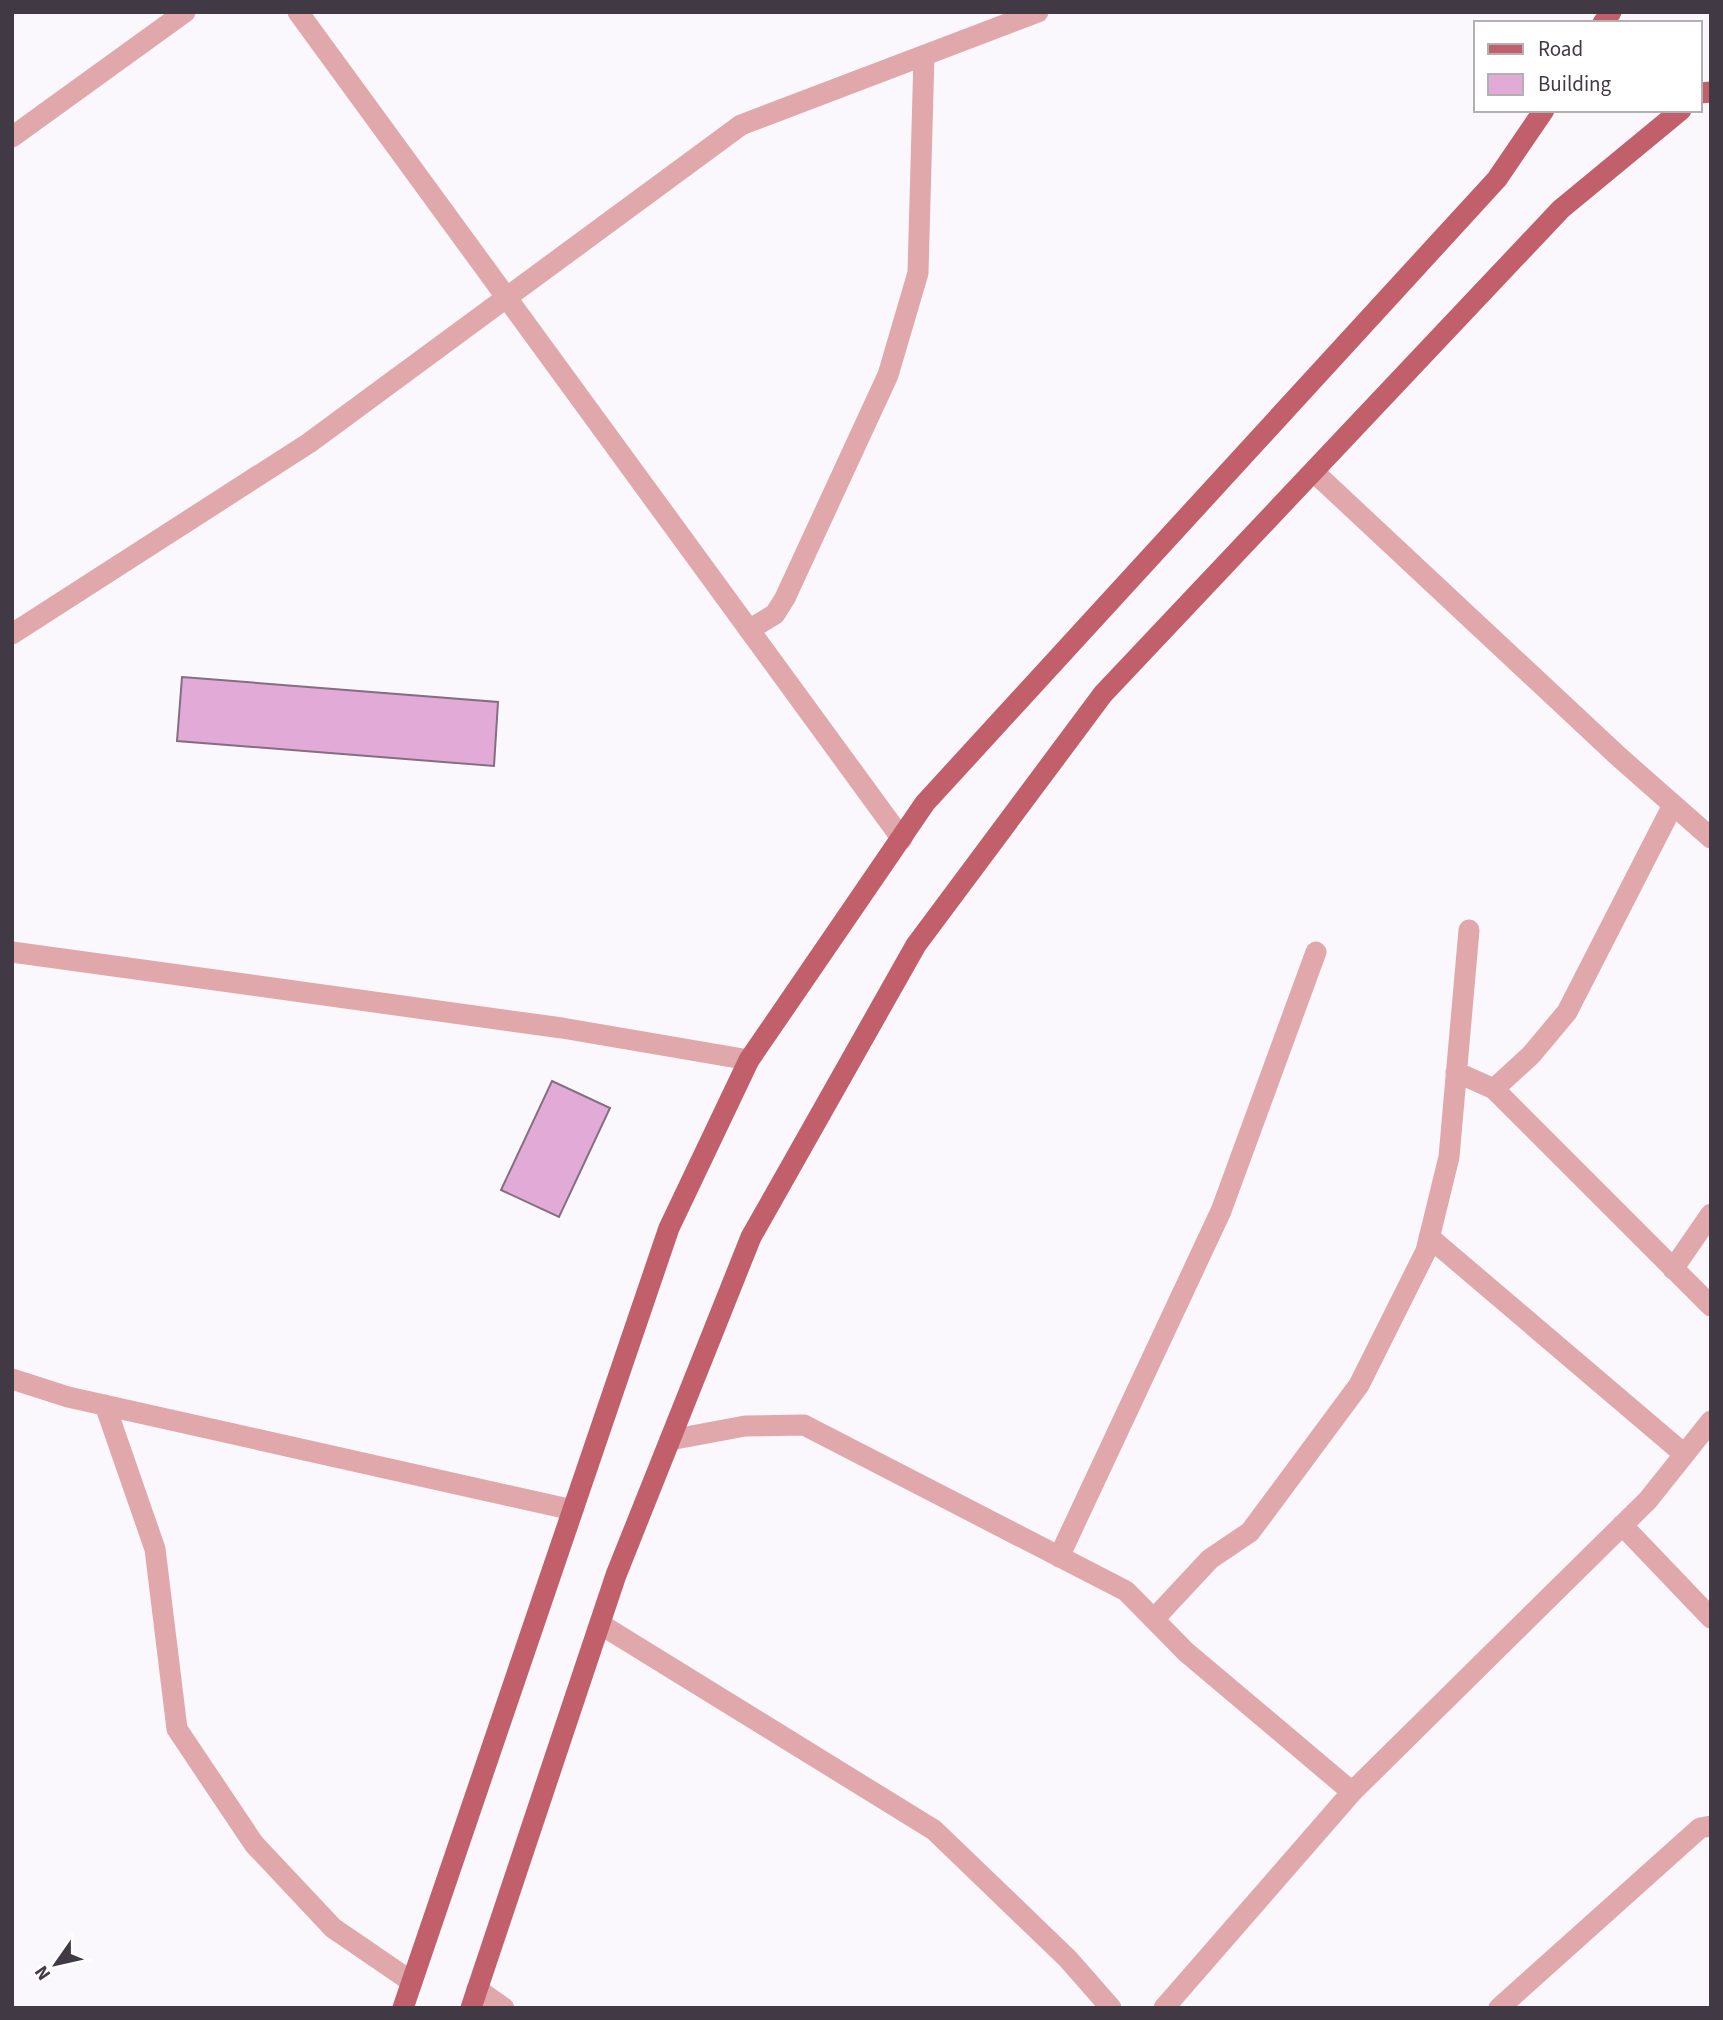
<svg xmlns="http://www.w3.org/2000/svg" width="1723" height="2020" font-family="'Source Sans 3',sans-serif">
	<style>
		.building { fill: #e1aad7; stroke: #856e81; stroke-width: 2 }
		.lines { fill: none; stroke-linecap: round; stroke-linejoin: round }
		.minor { stroke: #e0a8ab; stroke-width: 21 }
		.major { stroke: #c15f6a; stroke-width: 21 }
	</style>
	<rect width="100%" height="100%" fill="#fbf8fd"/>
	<path class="building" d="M182,677L498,702L494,766L177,741Z
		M552,1081L610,1108L559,1217L501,1190Z"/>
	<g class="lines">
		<path class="minor" d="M298,12L902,839
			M12,137L185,12
			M1314,472L1618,756L1711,838
			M749,630L775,614L785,598L888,375L918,273L924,56
			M12,634L309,443L741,125L1038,12
			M12,952L562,1028L749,1060
			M1456,1072L1494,1089L1711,1306
			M1494,1089L1531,1055L1567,1012L1673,805
			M1429,1237L1684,1454
			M1673,1269L1711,1214
			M12,1379L68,1397L573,1510
			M105,1405L155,1549L177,1729L254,1844L333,1928L412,1982
			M670,1440L745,1426L804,1425L1126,1591L1186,1652L1352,1792
			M1622,1525L1711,1618
			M1059,1557L1221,1211L1316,952
			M1154,1619L1210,1559L1250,1532L1359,1385L1426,1251L1449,1157L1469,930
			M600,1624L934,1830L1068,1959L1111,2008
			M477,1989L504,2008
			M1164,2008L1352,1792L1648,1500L1711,1421
			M1499,2008L1700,1828L1711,1826"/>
		<path class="major" d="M1603,23L1611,12
			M1700,93L1711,92
			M403,2008L669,1228L749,1060L925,803L1497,179L1544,110
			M471,2008L616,1575L751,1237L916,945L1103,694L1561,209L1681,110"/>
	</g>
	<rect width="1723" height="2020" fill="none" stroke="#413a44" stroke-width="28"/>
	<rect x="1474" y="21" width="228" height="91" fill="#ffffff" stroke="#b3b0b4" stroke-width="2"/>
	<rect x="1488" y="44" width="35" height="10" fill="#c15f6a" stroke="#b3b0b4" stroke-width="2"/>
	<text x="1538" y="56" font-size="21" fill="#413a44">Road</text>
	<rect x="1488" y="74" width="35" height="21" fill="#e1aad7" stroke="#b3b0b4" stroke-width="2"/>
	<text x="1538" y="91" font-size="21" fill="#413a44">Building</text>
	<g transform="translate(56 1964) rotate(236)" stroke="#ffffff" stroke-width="5" paint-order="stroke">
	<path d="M0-5L12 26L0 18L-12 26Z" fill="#413a44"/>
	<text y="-10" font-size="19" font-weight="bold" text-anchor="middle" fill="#413a44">N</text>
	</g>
</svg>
